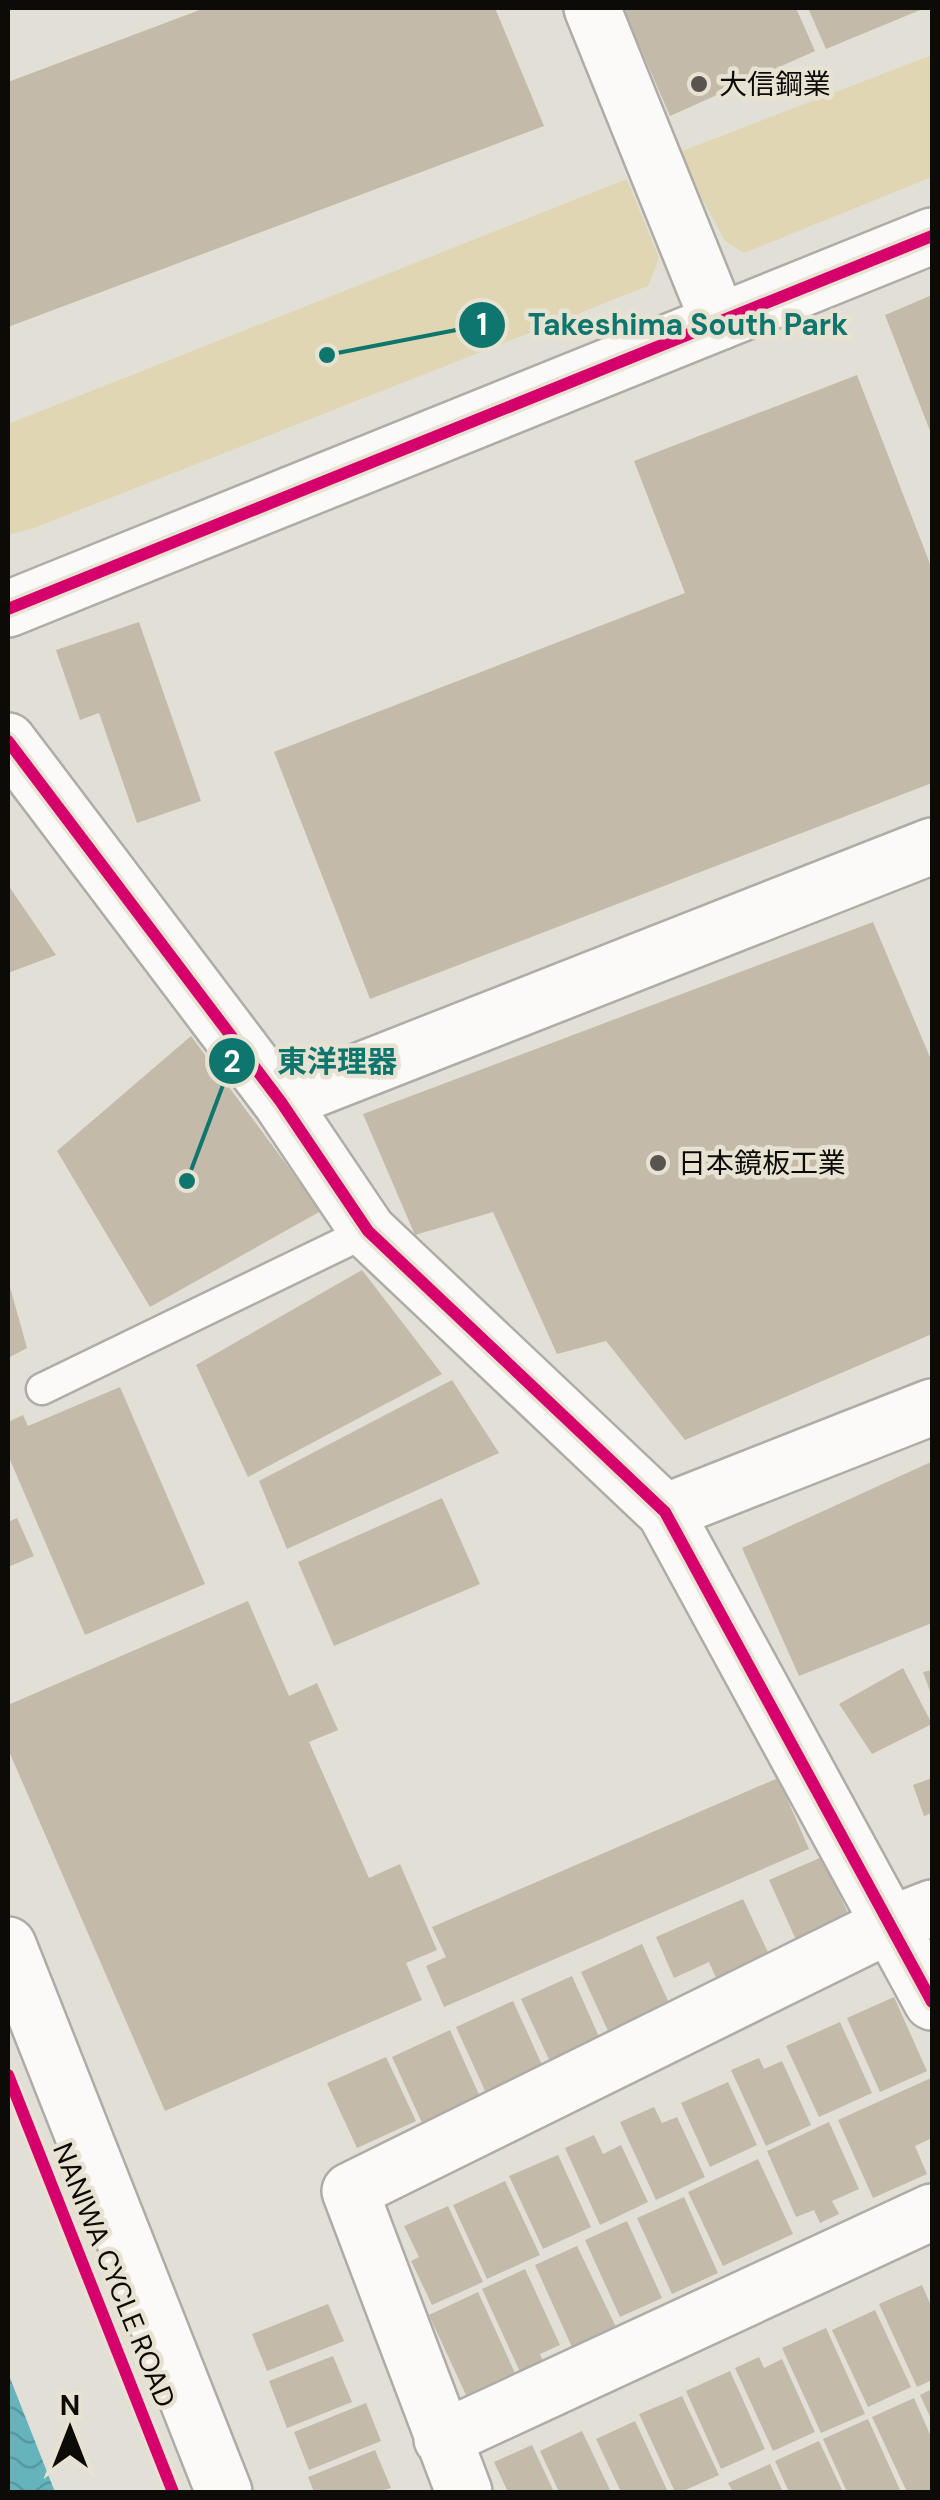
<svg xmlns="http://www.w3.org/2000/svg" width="940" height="2500" font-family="'DM Sans','Noto Sans JP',sans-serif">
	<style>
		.park { fill: #e1d6b3 }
		.water { fill: url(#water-waves) }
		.building { fill: #c4baa9 }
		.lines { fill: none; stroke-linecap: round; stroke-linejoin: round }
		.lane-casing { stroke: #aeaca6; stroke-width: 35 }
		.street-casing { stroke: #aeaca6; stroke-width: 60 }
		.secondary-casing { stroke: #aeaca6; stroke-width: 60 }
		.lane { stroke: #fbfaf9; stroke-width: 30 }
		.street { stroke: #fbfaf9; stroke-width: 55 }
		.secondary { stroke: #fbfaf9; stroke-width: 55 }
		.cycleway-casing { stroke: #e7e2d2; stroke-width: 19 }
		.cycleway { stroke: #d6006c; stroke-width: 12 }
		.poi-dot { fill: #585550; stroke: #e7e2d2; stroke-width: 4 }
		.labels { text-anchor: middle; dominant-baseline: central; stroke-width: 9; stroke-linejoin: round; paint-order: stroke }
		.poi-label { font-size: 28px; fill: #0d0b07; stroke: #e7e2d2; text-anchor: start }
		.street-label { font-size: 28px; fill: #0d0b07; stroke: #e7e2d2 }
		.leader { fill: none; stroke: #0f766e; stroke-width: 4 }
		.callout-dot { fill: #0f766e; stroke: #e7e2d2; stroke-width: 4 }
		.mark-label { font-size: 30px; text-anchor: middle; font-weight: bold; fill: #fff }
		.callout-label { font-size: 30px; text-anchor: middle; font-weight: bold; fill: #0f766e; stroke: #e7e2d2; stroke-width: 9; stroke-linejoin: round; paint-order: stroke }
	</style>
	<defs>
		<pattern id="water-waves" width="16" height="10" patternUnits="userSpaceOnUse" patternTransform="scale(2.5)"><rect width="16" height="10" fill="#65b4bc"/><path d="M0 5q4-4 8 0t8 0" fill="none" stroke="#5699a0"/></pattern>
	</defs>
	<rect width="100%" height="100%" fill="#e2dfd7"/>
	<path class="park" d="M932,55V177L744,253L725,241L677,153Z
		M627,179L659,258L648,286L34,528L8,535V424Z"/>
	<path class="water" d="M8,2373L55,2492H8Z"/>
	<path class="building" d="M205,8H495L544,126L8,327V82Z
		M623,8H796L815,51L670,116Z
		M808,8H925L826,49Z
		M932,295V436L885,315Z
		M857,375L932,569V783L370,999L274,752L685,593L634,461Z
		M139,622L201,801L137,823L99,713L80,720L56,650Z
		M8,885L56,955L8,973Z
		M873,922L932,1062V1334L685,1440L606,1341L557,1354L493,1212L415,1235L363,1114Z
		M191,1036L321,1211L150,1307L57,1151Z
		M362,1270L442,1374L248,1477L196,1365Z
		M8,1280L27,1348L8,1358Z
		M452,1380L499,1453L287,1549L259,1481Z
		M120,1387L205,1584L85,1635L8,1455V1422L23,1415L28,1426Z
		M931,1462L932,1623L799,1676L742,1548Z
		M442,1498L480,1584L334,1646L298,1562Z
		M17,1518L34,1556L8,1567V1522Z
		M248,1601L289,1696L317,1683L338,1730L309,1742L369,1878L400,1864L437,1950L406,1963L422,2000L165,2111L8,1749V1705Z
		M903,1668L932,1724L872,1754L839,1704Z
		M932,1670V1697L923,1672Z
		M778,1778L809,1849L444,2007L426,1966L446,1957L432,1927Z
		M932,1778V1813L924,1816L913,1785Z
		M822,1857L854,1926L801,1951L769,1880Z
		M743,1899L775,1967L722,1991L709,1962L674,1978L656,1937Z
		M642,1944L675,2016L614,2044L581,1972Z
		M572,1976L601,2041L551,2064L521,1999Z
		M894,1997L927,2071L880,2092L847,2018Z
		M513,2001L543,2067L486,2093L456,2027Z
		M840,2022L872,2093L819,2117L786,2046Z
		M450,2030L481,2099L423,2125L392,2057Z
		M386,2057L416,2121L357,2148L327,2083Z
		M759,2058L764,2069L782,2061L811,2125L766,2146L731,2070Z
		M931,2078L932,2138L915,2146L927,2174L873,2198L838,2120Z
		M728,2082L757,2145L710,2167L681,2103Z
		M654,2107L662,2123L677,2117L705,2177L656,2200L620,2122Z
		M829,2122L859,2189L832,2201L839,2214L820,2223L814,2210L796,2217L767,2151Z
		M594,2135L603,2154L621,2145L648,2202L600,2225L565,2148Z
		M558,2155L591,2227L543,2249L509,2176Z
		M758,2159L793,2234L723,2266L688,2192Z
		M505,2181L540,2255L487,2279L453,2205Z
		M684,2197L718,2273L672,2294L637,2218Z
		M448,2206L483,2282L432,2305L411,2261L419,2257L404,2226Z
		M627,2221L662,2298L620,2317L585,2240Z
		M577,2246L616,2327L572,2347L535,2265Z
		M525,2269L560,2345L540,2354L544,2363L521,2374L482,2289Z
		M922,2285L932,2308V2380L917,2387L879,2304Z
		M478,2292L515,2373L466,2395L429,2315Z
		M328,2304L344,2341L267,2371L252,2334Z
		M875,2310L911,2387L868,2407L832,2330Z
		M826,2328L865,2414L821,2433L782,2348Z
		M333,2356L352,2402L287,2428L269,2381Z
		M759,2357L764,2368L782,2359L815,2432L773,2451L735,2368Z
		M730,2371L765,2449L721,2469L686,2391Z
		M932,2389V2421L920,2395Z
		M682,2396L719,2475L681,2492H675L639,2414Z
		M914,2398L932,2439V2491L929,2492H907L872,2417Z
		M366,2403L381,2441L309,2470L294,2432Z
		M868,2419L901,2492H847L823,2439Z
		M635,2421L668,2492H621L596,2439Z
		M582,2431L611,2492H559L540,2451Z
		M819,2441L843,2492H789L775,2461Z
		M532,2445L554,2492H508L494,2462Z
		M375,2450L391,2488L378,2492H314L308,2477Z
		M770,2464L783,2492H733L728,2483Z"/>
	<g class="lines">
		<g class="lane-casing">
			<path id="lane" d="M42,1389L368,1231"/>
		</g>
		<g class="street-casing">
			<path id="street" d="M592,8L719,322
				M8,741L281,1102L368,1231L665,1512L932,2002
				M281,1102L932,846
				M665,1512L932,1407
				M8,1945L224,2492
				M442,2439L932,2212
				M464,2492L350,2191L891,1924L932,1908"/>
		</g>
		<g class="secondary-casing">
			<path id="secondary" d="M8,609L932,236"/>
		</g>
		<use href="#lane" class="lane"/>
		<use href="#street" class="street"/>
		<use href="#secondary" class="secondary"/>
		<g class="cycleway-casing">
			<path id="cycleway" d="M8,609L932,236
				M8,741L281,1102L368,1231L665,1512L932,2002
				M8,2075L173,2492"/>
		</g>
		<use href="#cycleway" class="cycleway"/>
	</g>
	<g class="poi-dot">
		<circle cx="699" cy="84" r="10"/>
		<circle cx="658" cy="1163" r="10"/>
	</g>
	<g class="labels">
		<g class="poi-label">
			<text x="719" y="84">大信鋼業</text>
			<text x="678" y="1163">日本鏡板工業</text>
		</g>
		<g class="street-label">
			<text transform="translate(114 2275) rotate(68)">NANIWA CYCLE ROAD</text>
		</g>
	</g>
	<path class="leader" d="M327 355L482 325M187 1181L232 1061"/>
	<g class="callout-dot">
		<circle cx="327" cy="355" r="10"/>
		<circle cx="187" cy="1181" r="10"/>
		<circle cx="482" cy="325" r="25"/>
		<circle cx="232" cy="1061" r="25"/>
	</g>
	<g class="mark-label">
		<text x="482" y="335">1</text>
		<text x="232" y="1072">2</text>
	</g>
	<g class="callout-label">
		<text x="688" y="335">Takeshima South Park</text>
		<text x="337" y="1072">東洋理器</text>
	</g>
	<rect width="940" height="2500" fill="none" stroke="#0d0b07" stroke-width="20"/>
	<g transform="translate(70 2430)" stroke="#e7e2d2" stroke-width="8" paint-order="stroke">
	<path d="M0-8L18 38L0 25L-18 38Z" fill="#0d0b07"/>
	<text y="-15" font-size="28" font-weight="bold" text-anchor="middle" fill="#0d0b07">N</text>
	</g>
</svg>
